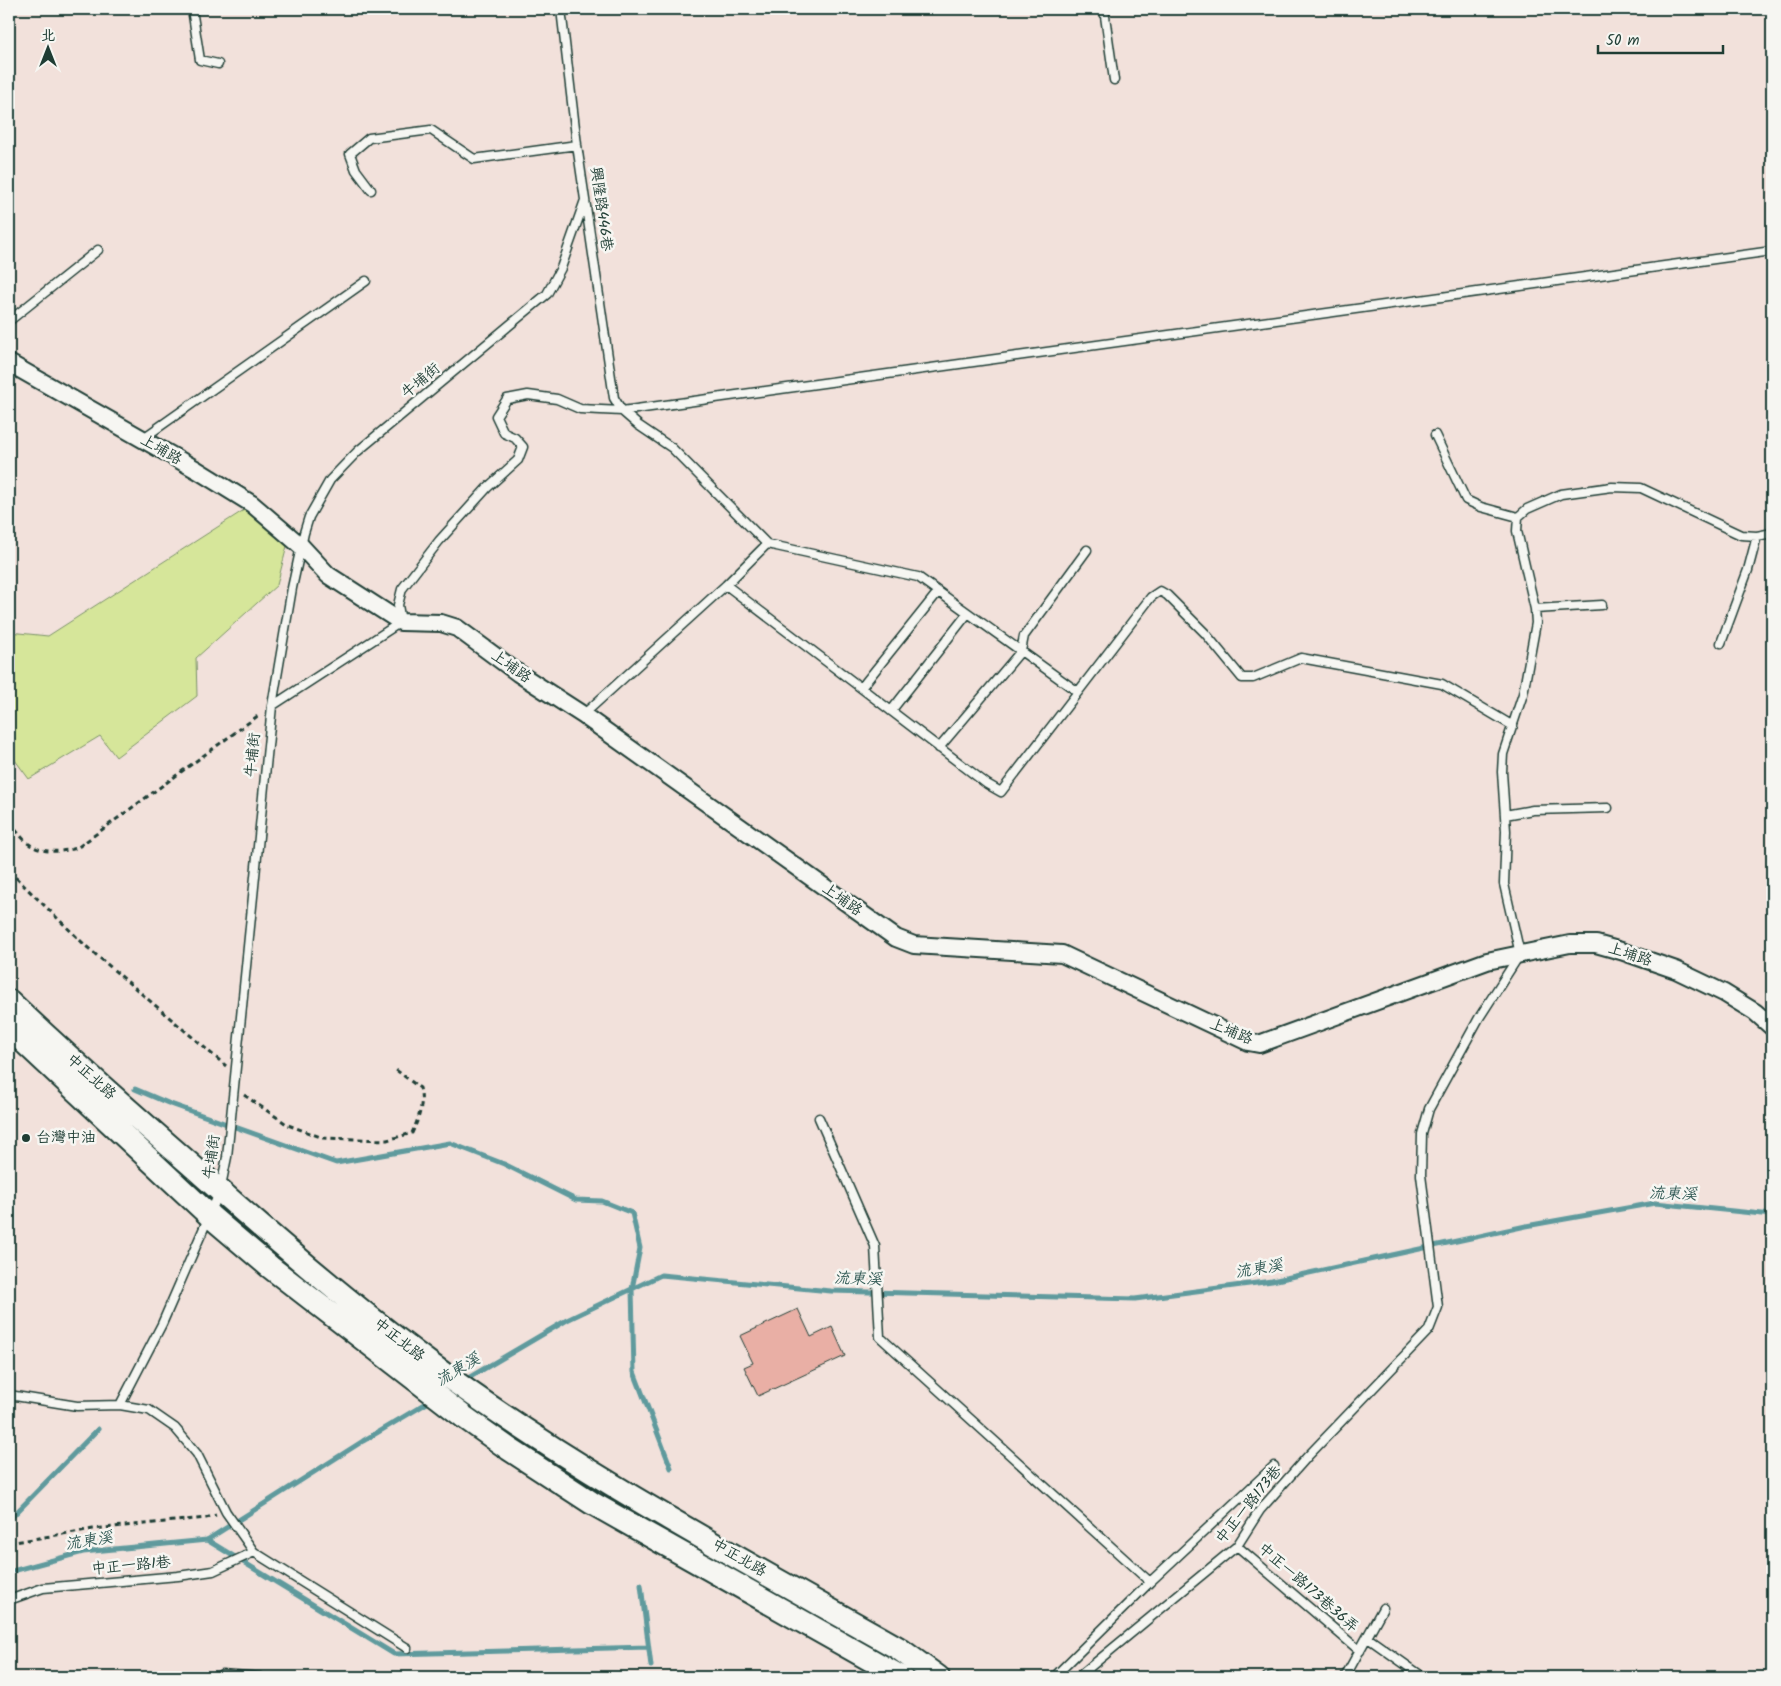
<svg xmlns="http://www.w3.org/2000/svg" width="1781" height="1686" font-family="Kalam,'LXGW WenKai TC',sans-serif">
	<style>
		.green { fill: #d6e69a; stroke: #7a9267 }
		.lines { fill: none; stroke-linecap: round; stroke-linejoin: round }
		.stream { stroke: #5e9a9d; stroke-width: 5 }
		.building { fill: #e9afa5; stroke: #1f3d34 }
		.service-casing { stroke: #1f3d34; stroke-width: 11 }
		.minor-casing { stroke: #1f3d34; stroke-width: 20 }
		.secondary-casing { stroke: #1f3d34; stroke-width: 26 }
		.path { stroke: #1f3d34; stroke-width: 3; stroke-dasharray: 5 4; stroke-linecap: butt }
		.service { stroke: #f6f6f2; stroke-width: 8 }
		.minor { stroke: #f6f6f2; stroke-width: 16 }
		.secondary { stroke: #f6f6f2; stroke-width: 22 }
		.poi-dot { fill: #1f3d34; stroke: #f6f6f2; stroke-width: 2 }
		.labels { text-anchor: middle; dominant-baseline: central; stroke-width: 5; stroke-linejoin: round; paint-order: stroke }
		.street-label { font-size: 15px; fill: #1f3d34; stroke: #f6f6f2 }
		.poi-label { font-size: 15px; fill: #1f3d34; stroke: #f6f6f2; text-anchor: start }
		.water-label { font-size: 16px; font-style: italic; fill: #345c57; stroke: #f6f6f2 }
	</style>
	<rect width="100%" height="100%" fill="#f2e1db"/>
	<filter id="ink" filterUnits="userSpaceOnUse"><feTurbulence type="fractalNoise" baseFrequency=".02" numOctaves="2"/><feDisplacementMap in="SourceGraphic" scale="10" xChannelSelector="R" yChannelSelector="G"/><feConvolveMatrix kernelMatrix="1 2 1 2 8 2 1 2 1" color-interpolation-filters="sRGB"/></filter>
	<g filter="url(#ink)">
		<path class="green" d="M244,510L288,542L277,585L196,658L197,696L116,757L100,736L29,779L9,752V632L48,636Z"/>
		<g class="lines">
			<path class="stream" d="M9,1047L14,1049
				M135,1089L168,1103L336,1163L450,1143L504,1164L576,1200L602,1201L632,1213L640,1248L632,1289L634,1372L671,1468
				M465,1380L567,1320L661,1275L831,1291L1135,1299L1272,1281L1526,1226L1655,1203L1772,1215
				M9,1520L98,1429
				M207,1540L394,1654L648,1647
				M9,1572L83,1552L207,1540L363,1441L432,1400
				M641,1585L651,1666"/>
		</g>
		<path class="building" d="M798,1309L811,1337L832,1327L845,1356L758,1396L744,1367L753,1363L740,1336Z"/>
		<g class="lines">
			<g class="service-casing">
				<path id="service" d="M192,9L200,60L218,64
					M561,9L577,145L614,398L622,411L638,425L672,448L767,544L918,577L1078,692
					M1104,9L1114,80
					M371,190L356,170L350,154L369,138L431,130L474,159L577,145
					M9,321L98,250
					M1435,435L1466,500L1481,507L1518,517
					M142,439L366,281
					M726,585L987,784L1001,792L1151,597L1160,591L1167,595L1205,633L1242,678H1253L1301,658L1442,684L1513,726
					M1535,609L1602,605
					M1721,643L1748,570L1757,536
					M861,688L938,592
					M272,706L401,622L398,605L402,589L439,541L487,488L518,460L523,447L515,438L504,433L496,416L507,399L528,395L557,399L580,409L622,411L1772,251
					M891,711L968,613
					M583,715L726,585L767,544
					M939,748L1021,651L1024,636L1087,550
					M1505,815L1533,810L1608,808
					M819,1118L875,1246L880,1337L1150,1582L1054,1677
					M9,1395L77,1406L120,1405L149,1410L175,1428L197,1454L226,1512L254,1552L407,1648
					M120,1405L162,1324L220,1191L227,1157L272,706L292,588L304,533L309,517L330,480L358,451L547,294L561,268L585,200
					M1237,1546L1360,1651
					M1150,1582L1274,1466
					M9,1600L43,1588L178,1576L213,1571L254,1552
					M1368,1638L1423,1677
					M221,1677L222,1674L260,1677
					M1078,1677L1237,1546L1260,1510L1308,1456L1429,1330L1438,1307L1421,1175L1422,1134L1429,1109L1479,1018L1520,954L1504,884L1506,831L1502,772L1503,754L1523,694L1536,623L1535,609L1517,531L1518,517L1527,509L1561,494L1612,487L1641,488L1741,535L1757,536L1772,533
					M1267,1677L1272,1676L1277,1677
					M1345,1677L1383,1608"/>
			</g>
			<g class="minor-casing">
				<path id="minor" d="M9,363L197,470L252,504L301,546L328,575L401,622L441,623L457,628L518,673L583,715L896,938L914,945L1062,954L1248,1042L1259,1044L1487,961L1570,944H1596L1621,951L1676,970L1724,993L1755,1012L1772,1027"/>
			</g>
			<g class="secondary-casing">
				<path id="secondary" d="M9,1001C68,1057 129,1111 190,1164C267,1233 346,1301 429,1363C576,1472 739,1558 898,1648L938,1677
					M9,1028L210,1216L270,1267L464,1417L509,1449L592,1503L901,1677"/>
			</g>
			<path class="path" d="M9,823C16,829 21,838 29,844C42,854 62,852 77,848L259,715
				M9,871L87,947L226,1066
				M244,1095L288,1125L323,1138L387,1140L412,1133C419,1118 424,1104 420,1088L396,1070
				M9,1543L93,1529L206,1518L216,1515"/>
			<use href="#service" class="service"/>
			<use href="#minor" class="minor"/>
			<use href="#secondary" class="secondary"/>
		</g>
	</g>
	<circle class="poi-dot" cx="26" cy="1138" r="5"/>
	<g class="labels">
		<g class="street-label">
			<text transform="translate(601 209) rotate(82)">興隆路446巷</text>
			<text transform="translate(421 381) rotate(-40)">牛埔街</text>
			<text transform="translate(161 450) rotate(30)">上埔路</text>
			<text transform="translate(511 667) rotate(35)">上埔路</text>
			<text transform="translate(253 755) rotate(-84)">牛埔街</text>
			<text transform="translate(842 900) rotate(35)">上埔路</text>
			<text transform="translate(1630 955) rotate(18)">上埔路</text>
			<text transform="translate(1231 1032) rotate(22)">上埔路</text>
			<text transform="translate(91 1077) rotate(42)">中正北路</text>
			<text transform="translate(212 1157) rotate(-82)">牛埔街</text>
			<text transform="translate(399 1340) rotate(38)">中正北路</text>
			<text transform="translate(1249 1505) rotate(-51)">中正一路173巷</text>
			<text transform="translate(739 1558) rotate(30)">中正北路</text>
			<text transform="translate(131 1566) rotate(-5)">中正一路1巷</text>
			<text transform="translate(1308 1588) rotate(41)">中正一路173巷36弄</text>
		</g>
		<g class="poi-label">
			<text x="36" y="1138">台灣中油</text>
		</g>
		<g class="water-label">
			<text transform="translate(1673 1194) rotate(2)">流東溪</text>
			<text transform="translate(1259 1269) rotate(-9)">流東溪</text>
			<text transform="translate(858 1279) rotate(2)">流東溪</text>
			<text transform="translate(458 1370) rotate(-31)">流東溪</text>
			<text transform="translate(89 1541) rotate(-9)">流東溪</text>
		</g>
	</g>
	<rect width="1781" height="1686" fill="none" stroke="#f6f6f2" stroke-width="30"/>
	<rect x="15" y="15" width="1751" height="1656" fill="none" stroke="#1f3d34" stroke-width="2" filter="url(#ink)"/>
	<g transform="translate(48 48)" stroke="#f6f6f2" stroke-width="4" paint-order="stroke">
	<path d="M0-4L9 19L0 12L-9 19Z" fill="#1f3d34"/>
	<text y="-8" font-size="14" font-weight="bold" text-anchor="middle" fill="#1f3d34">北</text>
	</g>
	<path d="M1598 45v8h125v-8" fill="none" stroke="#1f3d34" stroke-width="2.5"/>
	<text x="1606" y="45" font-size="15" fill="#1f3d34" stroke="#f6f6f2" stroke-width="4" paint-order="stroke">50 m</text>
</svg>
